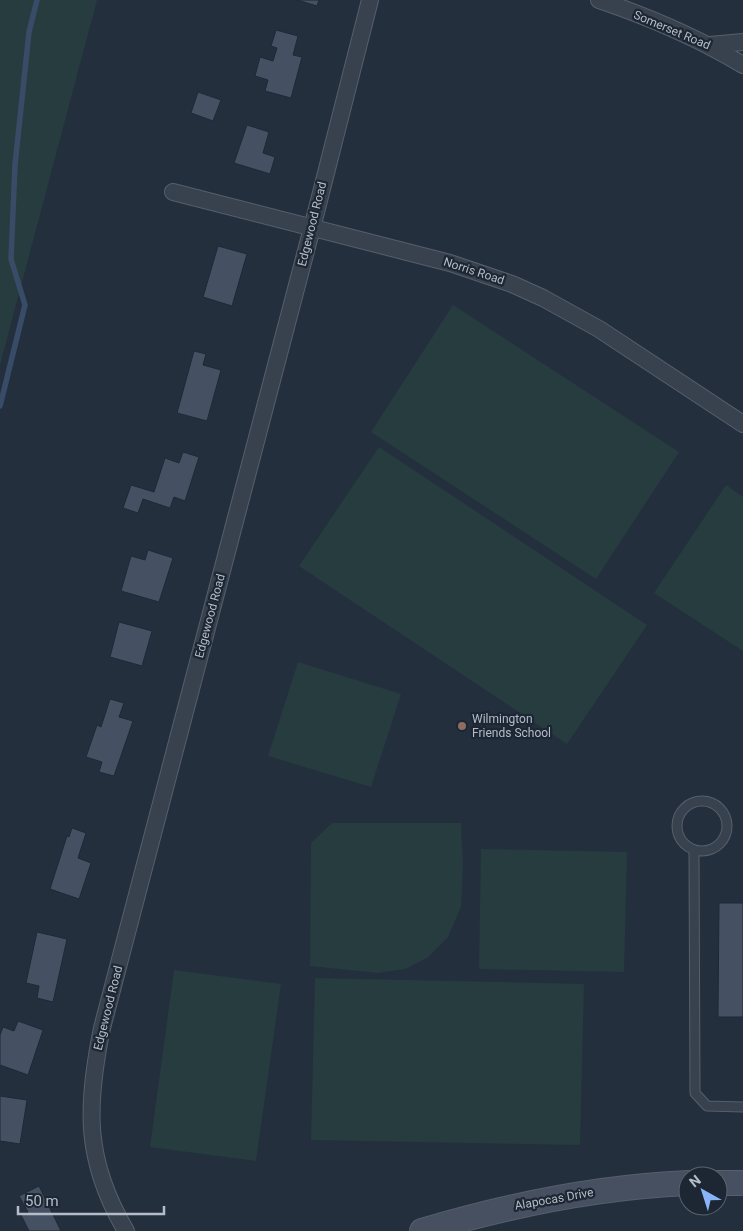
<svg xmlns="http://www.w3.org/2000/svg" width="743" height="1231" font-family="Roboto,sans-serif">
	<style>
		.green { fill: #263c3f }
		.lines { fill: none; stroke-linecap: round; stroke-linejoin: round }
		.stream { stroke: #394c67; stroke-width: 5.5 }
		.building { fill: #455162; stroke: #1f2835 }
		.lane-casing { stroke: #565f6c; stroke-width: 11 }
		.street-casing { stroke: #565f6c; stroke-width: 18 }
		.secondary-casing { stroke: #565f6c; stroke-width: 26 }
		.lane { stroke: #38414e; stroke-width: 9 }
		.street { stroke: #38414e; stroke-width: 16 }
		.secondary { stroke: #465061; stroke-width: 24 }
		.education-dot { fill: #8d6e63; stroke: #1d2633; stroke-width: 2 }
		.labels { text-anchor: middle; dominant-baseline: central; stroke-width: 4.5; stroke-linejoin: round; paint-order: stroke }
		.street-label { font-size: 12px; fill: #b4bcc9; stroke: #1d2633 }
		.poi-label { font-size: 12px; fill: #b4bcc9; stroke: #1d2633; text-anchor: start }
	</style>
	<rect width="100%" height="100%" fill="#242f3e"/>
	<path class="green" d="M0,0H97L0,365Z
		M453,305L679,452L596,579L371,432Z
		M379,447L647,625L567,744L299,566Z
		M726,485L743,497V651L654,593Z
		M298,662L401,694L371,787L268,756Z
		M332,823H461L463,865L461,907L448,937L427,958L405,969L378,973L310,966L311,843Z
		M481,849L627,852L624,972L479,969Z
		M174,970L281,984L256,1161L150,1147Z
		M315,978L584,984L580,1145L311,1140Z"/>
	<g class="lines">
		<path class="stream" d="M0,406L25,305L11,259L15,165L29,32L37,0"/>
	</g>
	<path class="building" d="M297,0H319L317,6Z
		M276,30L298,36L293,55L302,57L291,98L265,91L268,80L255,76L260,57L273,61L277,48L271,46Z
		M198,92L221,100L213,121L191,113Z
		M247,125L269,132L263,153L275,157L270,174L234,163Z
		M218,246L247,254L232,306L203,297Z
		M194,351L206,354L203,365L221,370L207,421L177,413Z
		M183,452L199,457L185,501L174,497L170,508L143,499L138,513L123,508L131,485L154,492L165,458L179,463Z
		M148,550L173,558L159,602L121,591L131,556L145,560Z
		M119,622L152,631L142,666L110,657Z
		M110,699L124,703L119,717L133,721L114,776L99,772L102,762L86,757L97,725L101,727Z
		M72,828L86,833L78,858L91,863L79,899L50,889L67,836L69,837Z
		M719,903H743V1017H718Z
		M37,932L67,939L53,1002L37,998L39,986L26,983Z
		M18,1021L43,1030L28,1075L0,1065V1035L3,1027L14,1031Z
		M0,1096L27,1100L20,1144L0,1141Z
		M39,1186L61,1231H29L21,1215L28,1212L19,1196Z"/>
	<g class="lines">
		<g class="lane-casing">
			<path id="lane" d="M677 826a25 25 0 1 1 50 0a25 25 0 1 1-50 0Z
				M694,850L695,1093L707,1106L743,1107"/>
		</g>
		<g class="street-casing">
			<path id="street" d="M599,0C649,17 698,38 743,65
				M710,45L743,42
				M173,192L450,263L512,284L543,298L599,329L743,424
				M126,1231C84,1160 86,1106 102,1028L312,228L370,0"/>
		</g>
		<g class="secondary-casing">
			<path id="secondary" d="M718,1183H743
				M422,1231C509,1205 597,1187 688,1183"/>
		</g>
		<use href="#lane" class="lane"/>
		<use href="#street" class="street"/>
		<use href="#secondary" class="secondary"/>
	</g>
	<circle class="education-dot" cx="462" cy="726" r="5"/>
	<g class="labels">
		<g class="street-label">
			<text transform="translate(672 30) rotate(23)">Somerset Road</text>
			<text transform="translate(312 224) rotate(-76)">Edgewood Road</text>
			<text transform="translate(474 271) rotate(18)">Norris Road</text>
			<text transform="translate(210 616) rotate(-75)">Edgewood Road</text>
			<text transform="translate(108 1008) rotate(-76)">Edgewood Road</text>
			<text transform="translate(554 1199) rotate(-10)">Alapocas Drive</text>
		</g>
		<g class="poi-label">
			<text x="472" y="719">Wilmington<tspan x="472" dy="14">Friends School</tspan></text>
		</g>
	</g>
	<g transform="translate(703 1191) rotate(321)"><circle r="24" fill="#1d2633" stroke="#59626f"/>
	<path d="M0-4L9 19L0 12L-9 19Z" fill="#8ab4f8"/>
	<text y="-8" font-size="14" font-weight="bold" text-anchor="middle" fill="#b4bcc9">N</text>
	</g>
	<path d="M18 1206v8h146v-8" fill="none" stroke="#b4bcc9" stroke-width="2.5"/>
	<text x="25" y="1206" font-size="15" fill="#b4bcc9" stroke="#1d2633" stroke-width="4" paint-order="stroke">50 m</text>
</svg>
